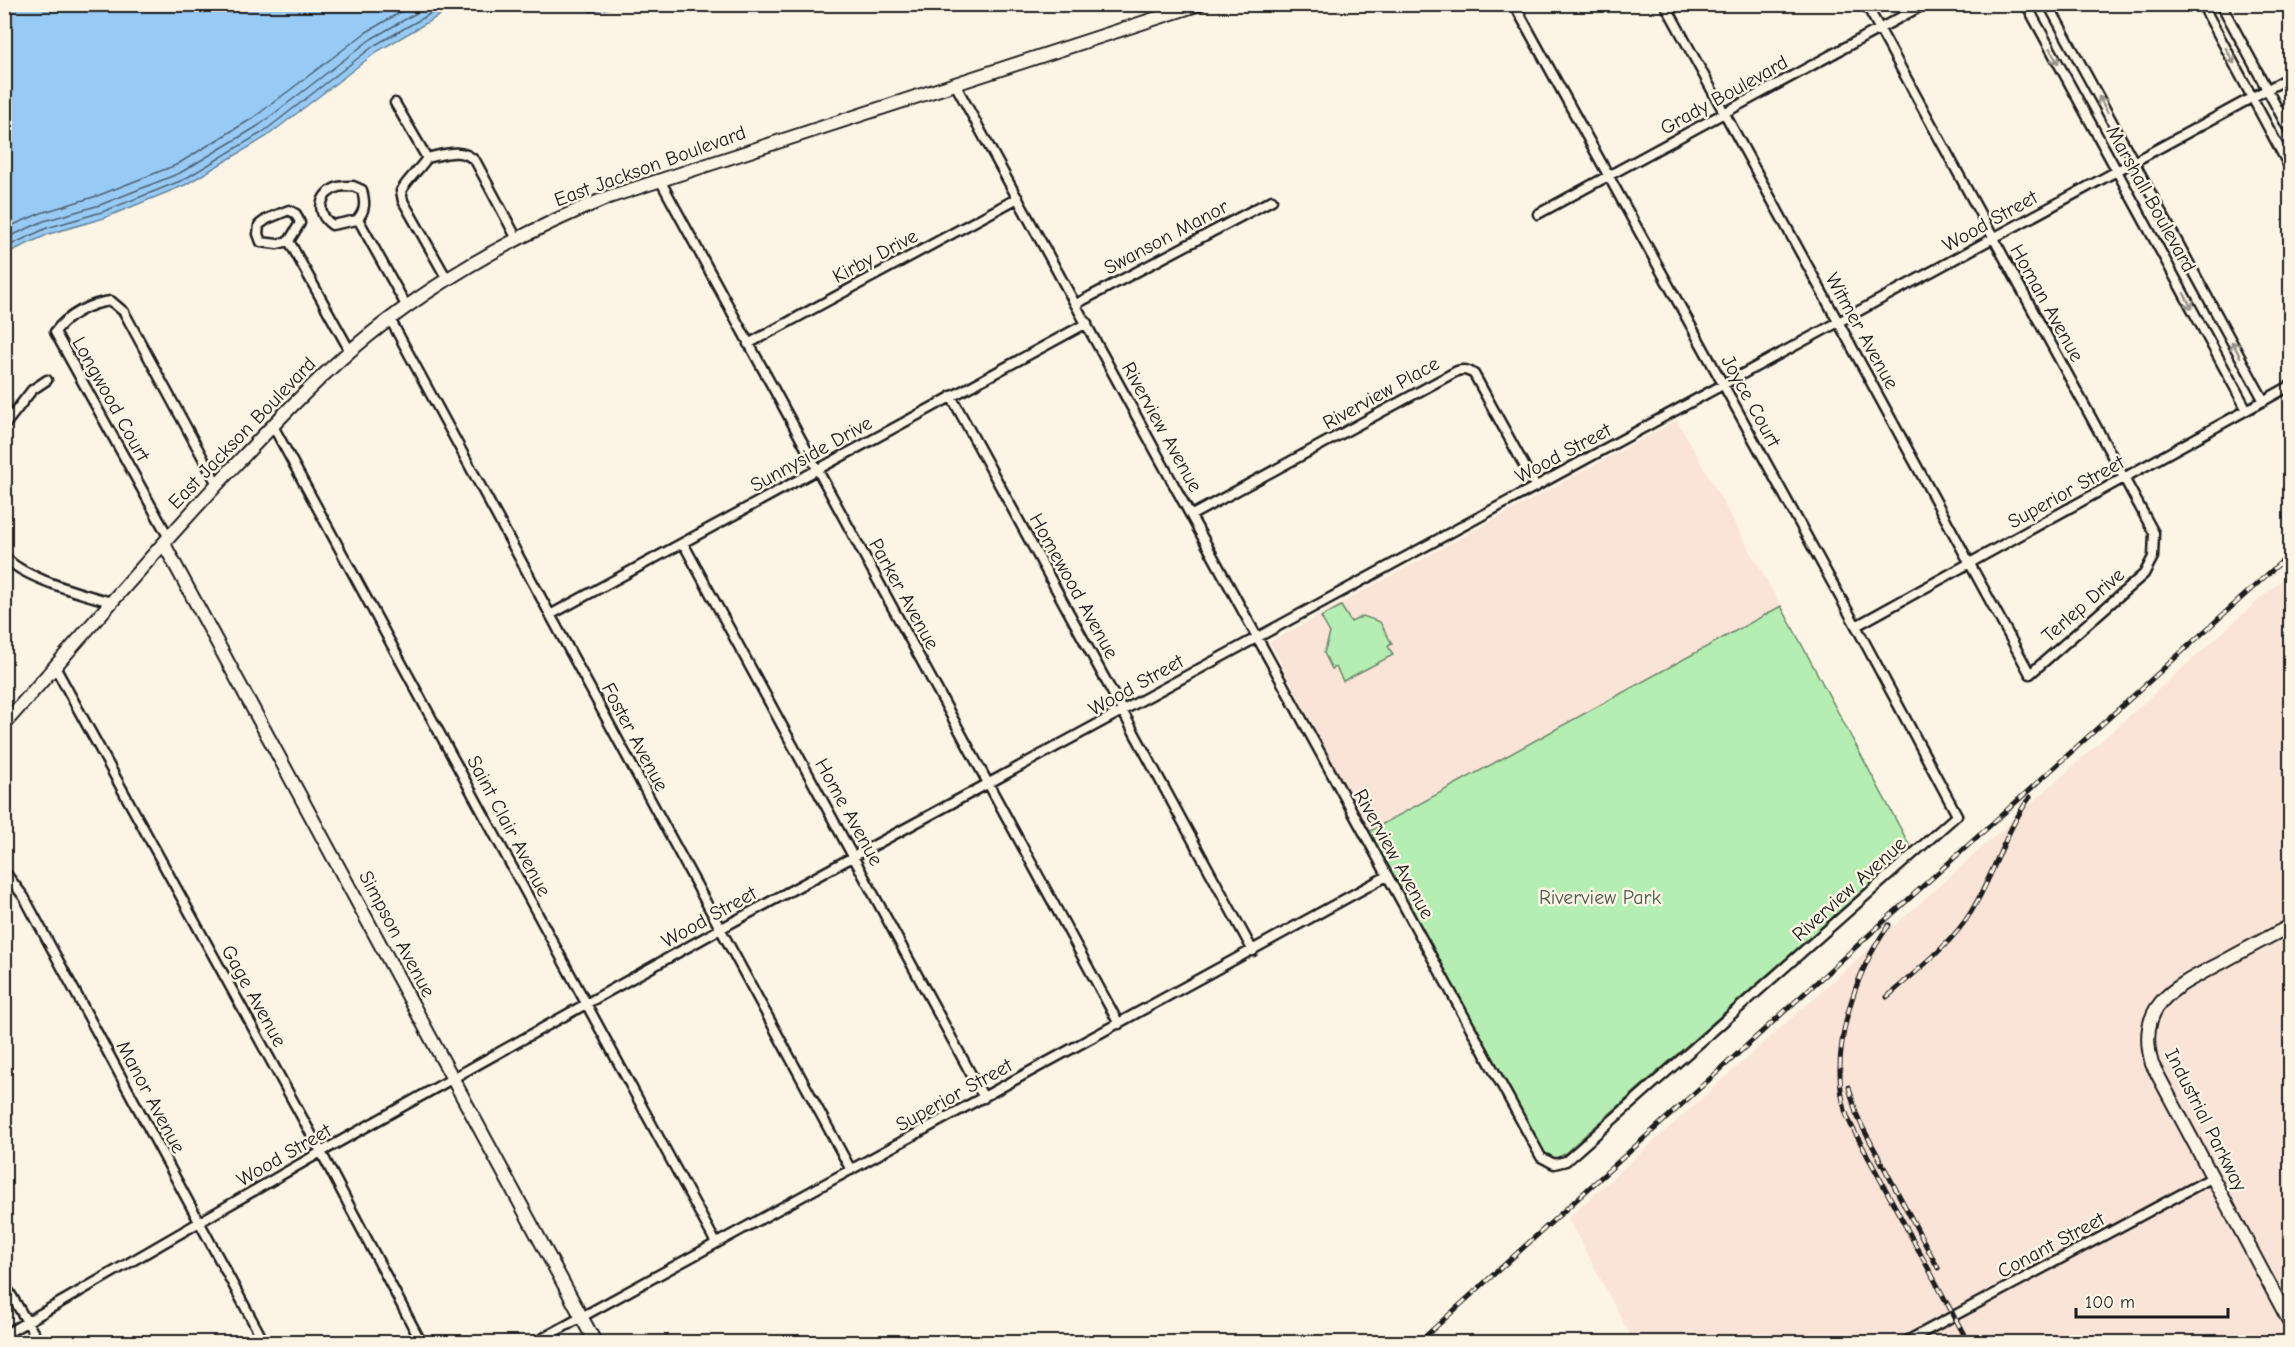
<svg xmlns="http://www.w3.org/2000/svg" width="2295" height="1347" font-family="'Comic Neue',sans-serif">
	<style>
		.built { fill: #fae4d8 }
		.green { fill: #b5eeb2; stroke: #688567; stroke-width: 1.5 }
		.water { fill: #97cbf5; stroke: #66859e; stroke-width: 1.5 }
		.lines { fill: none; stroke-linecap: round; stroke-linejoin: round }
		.shore { stroke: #4d6273; stroke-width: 1.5 }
		.street-casing { stroke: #1c1c1c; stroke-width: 13 }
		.secondary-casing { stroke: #1c1c1c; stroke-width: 16 }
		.street { stroke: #fcf5e5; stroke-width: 8 }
		.secondary { stroke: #fcf5e5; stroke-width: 12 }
		.rail-casing { stroke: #1c1c1c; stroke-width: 5 }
		.rail { stroke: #fcf5e5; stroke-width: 3; stroke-dasharray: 9; stroke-linecap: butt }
		.oneway { stroke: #97938b }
		.labels { text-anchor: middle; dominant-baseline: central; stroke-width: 5; stroke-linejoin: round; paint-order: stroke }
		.street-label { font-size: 20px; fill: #1c1c1c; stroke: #fcf5e5 }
		.park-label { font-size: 20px; fill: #4a5b49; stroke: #fcf5e5 }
	</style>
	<rect width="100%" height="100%" fill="#fcf5e5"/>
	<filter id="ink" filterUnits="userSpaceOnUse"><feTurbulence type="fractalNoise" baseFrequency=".0167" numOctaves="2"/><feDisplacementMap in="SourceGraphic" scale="12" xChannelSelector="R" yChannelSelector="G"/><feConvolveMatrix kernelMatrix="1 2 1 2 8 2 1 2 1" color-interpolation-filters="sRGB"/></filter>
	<g filter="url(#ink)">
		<path class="built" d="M1677,420L1781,606L1368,832L1270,642Z
			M2290,572V1342H1634L1568,1218Z"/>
		<path class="green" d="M1341,606L1351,622L1363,616L1380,622L1392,644L1388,646L1393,655L1343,681L1336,667L1332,669L1324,653L1330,633L1321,617Z
			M1781,606L1911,848L1564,1154L1557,1158L1548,1156L1543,1150L1368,832Z"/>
		<path class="water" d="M4,5L5,4L469,5L440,15L378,51L266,137L185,185L104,218L49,234L5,254Z
			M581,5H621L591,12Z"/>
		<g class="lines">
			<path class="shore" d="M4,229L41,213L97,196L176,165L253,118L365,33L414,4
				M4,239L44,221L100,205L180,173L258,126L371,39L432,4
				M4,248L47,228L102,212L183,180L263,132L375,45L437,10L452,4"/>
			<g class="street-casing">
				<path id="street" d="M1665,4L2030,674L2144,574L2153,557L2154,533L1866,4
					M2026,4L2247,410
					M2048,4L2264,401
					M2202,4L2290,168
					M2221,4L2290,132
					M955,84L1541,1157L1554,1164L1566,1161L1957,815L1856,626L1514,4
					M395,103L427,158
					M660,180L1119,1024
					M353,186L362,190C365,202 366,210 357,220L332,225C315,213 319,194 338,187C342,186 348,186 353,186Z
					M289,210L296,214L300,223L289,241L277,244L261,242L258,234L259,225L267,219Z
					M1538,214L1925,4
					M358,219L407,307
					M289,241L350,351
					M447,279L403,201L401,191C408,179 419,170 427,158C445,154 463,147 476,162L517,239
					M1076,304L1272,200
					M390,319L851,1170
					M748,344L1018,198
					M951,396L1253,951
					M4,426L32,390L47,380
					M273,426L716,1243
					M1192,515L1457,371C1464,369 1468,370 1474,374L1536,487
					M169,538L55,332C67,315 91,303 111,301L124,312L217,484
					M683,543L984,1098
					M4,555C18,577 86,595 111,602
					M550,615L1087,323
					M1856,626L2290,386
					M55,667L321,1152L421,1342
					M4,871L24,897L264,1342
					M4,1283L39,1342
					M4,1335L321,1152L720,929L2290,77
					M536,1342L1387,876
					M1905,1342L2213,1177"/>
			</g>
			<g class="secondary-casing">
				<path id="secondary" d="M164,544L595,1342
					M4,724C83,636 159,545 240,460C275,423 311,385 350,351C427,285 515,235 609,197L1200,4
					M2290,926C2267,938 2244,950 2221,963C2175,987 2135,1004 2152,1064L2290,1323"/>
			</g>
			<use href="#street" class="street"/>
			<use href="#secondary" class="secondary"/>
			<g class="rail-casing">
				<path id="rail" d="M1889,925C1854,973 1829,1051 1845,1110C1848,1121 1854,1130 1859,1140L1968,1342
					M1887,997C1916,971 1951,945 1971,912C1994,875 2004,833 2030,797
					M1849,1087L1856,1113L1863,1128L1938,1268
					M1419,1342L2290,554"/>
			</g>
			<use href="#rail" class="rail"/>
		</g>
		<defs><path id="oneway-shaft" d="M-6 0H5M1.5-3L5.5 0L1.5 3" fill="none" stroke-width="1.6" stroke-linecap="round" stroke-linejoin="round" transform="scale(1.5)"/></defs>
		<g class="oneway">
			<use href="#oneway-shaft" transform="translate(2054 56) rotate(61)"/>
			<use href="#oneway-shaft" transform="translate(2230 56) rotate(62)"/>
			<use href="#oneway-shaft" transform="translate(2103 104) rotate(-119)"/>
			<use href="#oneway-shaft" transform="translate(2188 301) rotate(62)"/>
			<use href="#oneway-shaft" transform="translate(2236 349) rotate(-118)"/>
		</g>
	</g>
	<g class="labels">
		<g class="street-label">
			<text transform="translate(1724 95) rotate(-29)">Grady Boulevard</text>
			<text transform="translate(650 166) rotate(-20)">East Jackson Boulevard</text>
			<text transform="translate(2151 199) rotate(61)">Marshall Boulevard</text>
			<text transform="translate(1990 221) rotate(-29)">Wood Street</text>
			<text transform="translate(1166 237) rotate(-28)">Swanson Manor</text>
			<text transform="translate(875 256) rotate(-28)">Kirby Drive</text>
			<text transform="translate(2047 303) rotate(61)">Homan Avenue</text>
			<text transform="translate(1862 331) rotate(61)">Witmer Avenue</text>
			<text transform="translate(1381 393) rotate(-29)">Riverview Place</text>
			<text transform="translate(111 399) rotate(61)">Longwood Court</text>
			<text transform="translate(1751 401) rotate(61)">Joyce Court</text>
			<text transform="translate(1162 427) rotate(61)">Riverview Avenue</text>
			<text transform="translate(242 433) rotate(-46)">East Jackson Boulevard</text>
			<text transform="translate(1563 453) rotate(-28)">Wood Street</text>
			<text transform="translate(811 454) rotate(-29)">Sunnyside Drive</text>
			<text transform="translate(2066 492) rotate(-29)">Superior Street</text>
			<text transform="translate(1074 586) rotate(61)">Homewood Avenue</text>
			<text transform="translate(904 594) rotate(61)">Parker Avenue</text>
			<text transform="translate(2083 605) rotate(-41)">Terlep Drive</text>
			<text transform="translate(1136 685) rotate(-29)">Wood Street</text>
			<text transform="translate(635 737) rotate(62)">Foster Avenue</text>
			<text transform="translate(849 812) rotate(61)">Home Avenue</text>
			<text transform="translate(509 826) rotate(62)">Saint Clair Avenue</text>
			<text transform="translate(1394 854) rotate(61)">Riverview Avenue</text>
			<text transform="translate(1849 889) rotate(-42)">Riverview Avenue</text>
			<text transform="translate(709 917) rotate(-29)">Wood Street</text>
			<text transform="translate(397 934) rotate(62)">Simpson Avenue</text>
			<text transform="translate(254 996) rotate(61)">Gage Avenue</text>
			<text transform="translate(954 1095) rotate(-29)">Superior Street</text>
			<text transform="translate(151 1097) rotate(62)">Manor Avenue</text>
			<text transform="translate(2206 1120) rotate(63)">Industrial Parkway</text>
			<text transform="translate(284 1155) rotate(-30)">Wood Street</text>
			<text transform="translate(2051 1245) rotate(-28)">Conant Street</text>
		</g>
		<g class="park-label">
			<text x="1600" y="897">Riverview Park</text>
		</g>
	</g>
	<rect width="2295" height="1347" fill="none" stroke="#fcf5e5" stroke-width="24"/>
	<rect x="12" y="12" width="2271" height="1323" fill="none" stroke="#1c1c1c" stroke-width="2" filter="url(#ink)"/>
	<path d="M2076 1308v9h152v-9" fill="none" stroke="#1c1c1c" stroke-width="3"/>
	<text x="2085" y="1308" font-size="18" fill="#1c1c1c" stroke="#fcf5e5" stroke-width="4.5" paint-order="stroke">100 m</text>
</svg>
